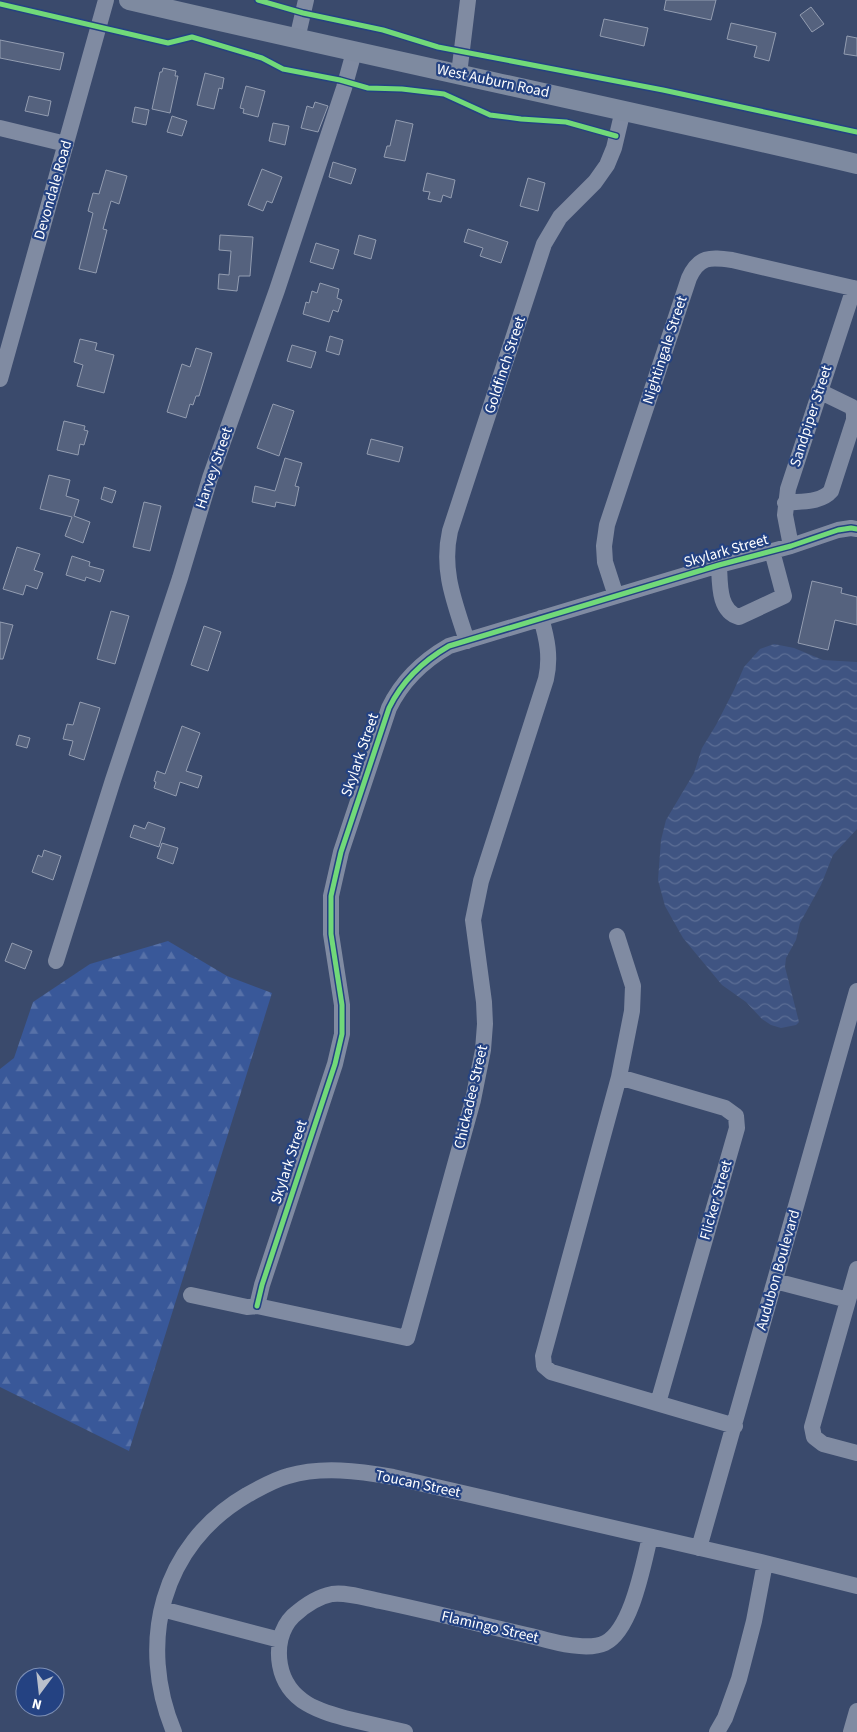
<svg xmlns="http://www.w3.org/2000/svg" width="857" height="1732" font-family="'Source Sans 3',sans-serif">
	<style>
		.forest { fill: url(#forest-firs) }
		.water { fill: url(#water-waves) }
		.building { fill: #55627e; stroke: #939db1 }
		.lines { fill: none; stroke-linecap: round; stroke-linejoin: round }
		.minor { stroke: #808ba2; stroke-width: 16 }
		.major { stroke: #7e8aa0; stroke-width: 20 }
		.cycleway-casing { stroke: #244282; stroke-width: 8 }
		.cycleway { stroke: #71d979; stroke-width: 5 }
		.labels { text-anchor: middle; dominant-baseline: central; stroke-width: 4.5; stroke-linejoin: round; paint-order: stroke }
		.street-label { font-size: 15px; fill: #fff; stroke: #244282 }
	</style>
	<defs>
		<pattern id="forest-firs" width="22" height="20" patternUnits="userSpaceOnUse" patternTransform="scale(1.25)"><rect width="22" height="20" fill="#395899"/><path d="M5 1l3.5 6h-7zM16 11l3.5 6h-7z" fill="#5771a8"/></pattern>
		<pattern id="water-waves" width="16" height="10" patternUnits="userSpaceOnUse" patternTransform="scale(1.25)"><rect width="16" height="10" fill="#3f5482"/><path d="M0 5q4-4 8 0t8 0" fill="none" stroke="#5c6e95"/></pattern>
	</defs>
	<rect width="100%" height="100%" fill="#3a4a6c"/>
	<path class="forest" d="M168,941L227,976L272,993L129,1451L0,1387V1069L14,1058L33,1002L90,964Z"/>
	<path class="water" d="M774,644L794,648L823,660L857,662V829L833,855L821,885L800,923L796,940L786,958L785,967L799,1022L796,1025L781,1028L771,1025L762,1019L746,1002L722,985L683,938L665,906L658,880L661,840L666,820L694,773L702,748L716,725L734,690L744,667L760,649Z"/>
	<path class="building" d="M666,0H716L711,20L664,10Z
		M811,7L824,24L812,32L800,15Z
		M604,19L648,28L644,46L600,36Z
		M731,23L776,33L769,61L754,57L757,46L727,39Z
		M847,36L857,38V56L844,54Z
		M0,40L64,53L60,70L0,58Z
		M163,68L176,71L175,76H178L170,113L152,109L160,72H162Z
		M205,73L224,78L222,89L219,88L214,109L197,105Z
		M246,86L265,91L258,117L243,113L244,109L240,108Z
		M29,96L51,101L48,116L25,111Z
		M315,102L328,106L318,132L301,128L307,106L313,108Z
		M135,107L149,110L146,125L132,122Z
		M172,116L187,121L182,136L167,132Z
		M396,120L413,124L405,161L384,157L387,146H390Z
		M273,123L289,126L285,145L269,141Z
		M333,162L356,169L351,184L329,177Z
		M262,169L282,177L272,203L267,201L263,211L248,205Z
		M106,170L127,176L119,204L111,201L103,229L107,230L96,273L79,269L93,213L88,211L93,193L99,194Z
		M427,173L455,180L451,198L443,195L441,202L428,199L430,192L423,191Z
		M528,178L545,183L538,211L520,206Z
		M468,229L508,242L501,263L480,256L483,248L464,242Z
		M220,235L253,237L250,276H239L237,291L218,289L219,274L229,275L231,251L219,250Z
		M359,235L376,240L371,259L354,254Z
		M316,243L339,250L333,269L310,262Z
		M320,283L339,289L337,298L342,300L338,312L333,310L329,322L303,314L306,302L309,303L312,291L317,293Z
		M330,336L343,340L339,355L326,351Z
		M80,339L97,343L95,350L114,355L104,393L77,386L83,365L74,362Z
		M292,345L316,352L311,368L287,361Z
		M196,348L212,353L199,396H196L193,405L190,404L186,418L167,412L182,364L190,367Z
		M273,404L294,411L279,456L257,448Z
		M64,421L85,426L84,430L88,431L84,445L80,444L78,455L57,450Z
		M371,439L403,447L399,462L367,454Z
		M285,458L302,463L295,486L299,487L295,506L276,502L275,507L252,502L255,486L275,491Z
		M49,475L70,480L66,496L79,500L74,516L90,522L83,543L65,536L72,517L40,509Z
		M104,487L116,491L112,503L101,499Z
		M144,502L161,506L150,551L133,547Z
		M17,547L40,554L34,570L43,573L37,589L26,585L23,595L3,589Z
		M72,556L90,562L89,566L104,570L100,582L86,577L85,581L66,575Z
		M812,581L842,588L841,593L857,597V625L835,620L828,650L798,643Z
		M111,611L129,616L115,664L97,659Z
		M0,622L13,625L3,659H0Z
		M204,626L221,632L208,671L191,665Z
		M80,702L100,708L84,760L69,755L73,741L63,739L67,724L73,725Z
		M182,726L200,733L186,771L202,776L198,788L180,782L176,796L154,788L156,782L154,781L157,771L165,774Z
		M19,735L30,738L27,748L16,745Z
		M148,822L165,828L159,847L130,837L134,825L145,829Z
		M162,843L178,848L173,864L157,858Z
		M44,850L61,856L53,880L32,872L38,855L42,857Z
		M12,943L32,951L25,969L5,961Z"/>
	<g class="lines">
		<path class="minor" d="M297,39L306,0
			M459,74L468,0
			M0,128L66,144
			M0,379L106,0
			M785,503C800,501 821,503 831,491L854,420V413L852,407L819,391
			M791,546L785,515L788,489L854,288
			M719,565C720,583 718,611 739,617L784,596L772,551
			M616,596L605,562L604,546L607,525L689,278C699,256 710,257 732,260L857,289
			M467,641C455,603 441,571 450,531L544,244L560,217L595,182L607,165L614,148L623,110
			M617,936L633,986L632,1011L619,1077L543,1356L544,1366L551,1372L735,1426
			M56,961L113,780L180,578L210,478L277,290L344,88L354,52
			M619,1077L725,1108L736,1116L737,1128L658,1403
			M857,1269L812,1427L814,1437L823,1444L857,1453
			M775,1281L848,1300
			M191,1295L247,1307L257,1306L407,1338L473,1100L483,1050L485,1024L484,1002L473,920L481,881L546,679C551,657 547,639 541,618
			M257,1306L262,1285L335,1064L342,1034V1005L331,934V896L341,852L389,708C402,681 423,661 449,646L719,565L791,546L838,530L851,528L857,529
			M699,1548L857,991
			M162,1609L280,1640
			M174,1732C137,1643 161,1545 247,1495C260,1488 273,1480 288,1476C322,1466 359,1471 393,1477L765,1563L857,1586
			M405,1732C388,1728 370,1724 353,1720C321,1712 287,1703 280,1665C277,1648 280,1629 293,1616C304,1606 316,1597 332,1594C347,1592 365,1598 380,1601C433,1612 486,1626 539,1638C557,1643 588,1651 605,1643C632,1629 643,1565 650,1537
			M717,1732L725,1718L739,1679L754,1621L765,1563
			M851,1732L857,1711"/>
		<path class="major" d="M129,0C371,57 615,107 857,164"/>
		<g class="cycleway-casing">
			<path id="cycleway" d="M258,0L303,13L383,30L438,47L663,90L857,132
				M0,4L168,43L192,37L262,58L283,69L340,80L368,88L402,89L444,94L490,115L521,119L566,122L616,136
				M257,1306L262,1285L335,1064L342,1034V1005L331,934V896L341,852L389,708C402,681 423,661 449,646L719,565L791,546L838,530L851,528L857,529"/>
		</g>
		<use href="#cycleway" class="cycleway"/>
	</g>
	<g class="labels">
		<g class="street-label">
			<text transform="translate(493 81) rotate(12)">West Auburn Road</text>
			<text transform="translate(53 190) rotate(-74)">Devondale Road</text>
			<text transform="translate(665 350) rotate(-72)">Nightingale Street</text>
			<text transform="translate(505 365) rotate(-72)">Goldfinch Street</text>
			<text transform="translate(811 416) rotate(-72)">Sandpiper Street</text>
			<text transform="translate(214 468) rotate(-71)">Harvey Street</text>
			<text transform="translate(726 551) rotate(-16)">Skylark Street</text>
			<text transform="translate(360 755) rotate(-71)">Skylark Street</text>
			<text transform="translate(471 1097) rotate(-77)">Chickadee Street</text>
			<text transform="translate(289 1162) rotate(-72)">Skylark Street</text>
			<text transform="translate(716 1200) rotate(-74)">Flicker Street</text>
			<text transform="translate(778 1270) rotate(-74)">Audubon Boulevard</text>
			<text transform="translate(418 1484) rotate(12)">Toucan Street</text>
			<text transform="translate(490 1627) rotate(13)">Flamingo Street</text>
		</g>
	</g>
	<g transform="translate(40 1692) rotate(195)"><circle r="24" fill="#244282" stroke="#7c8eb4"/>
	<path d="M0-4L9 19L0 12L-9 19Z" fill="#bac0cc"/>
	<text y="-8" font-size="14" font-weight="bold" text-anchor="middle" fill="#ffffff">N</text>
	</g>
</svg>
